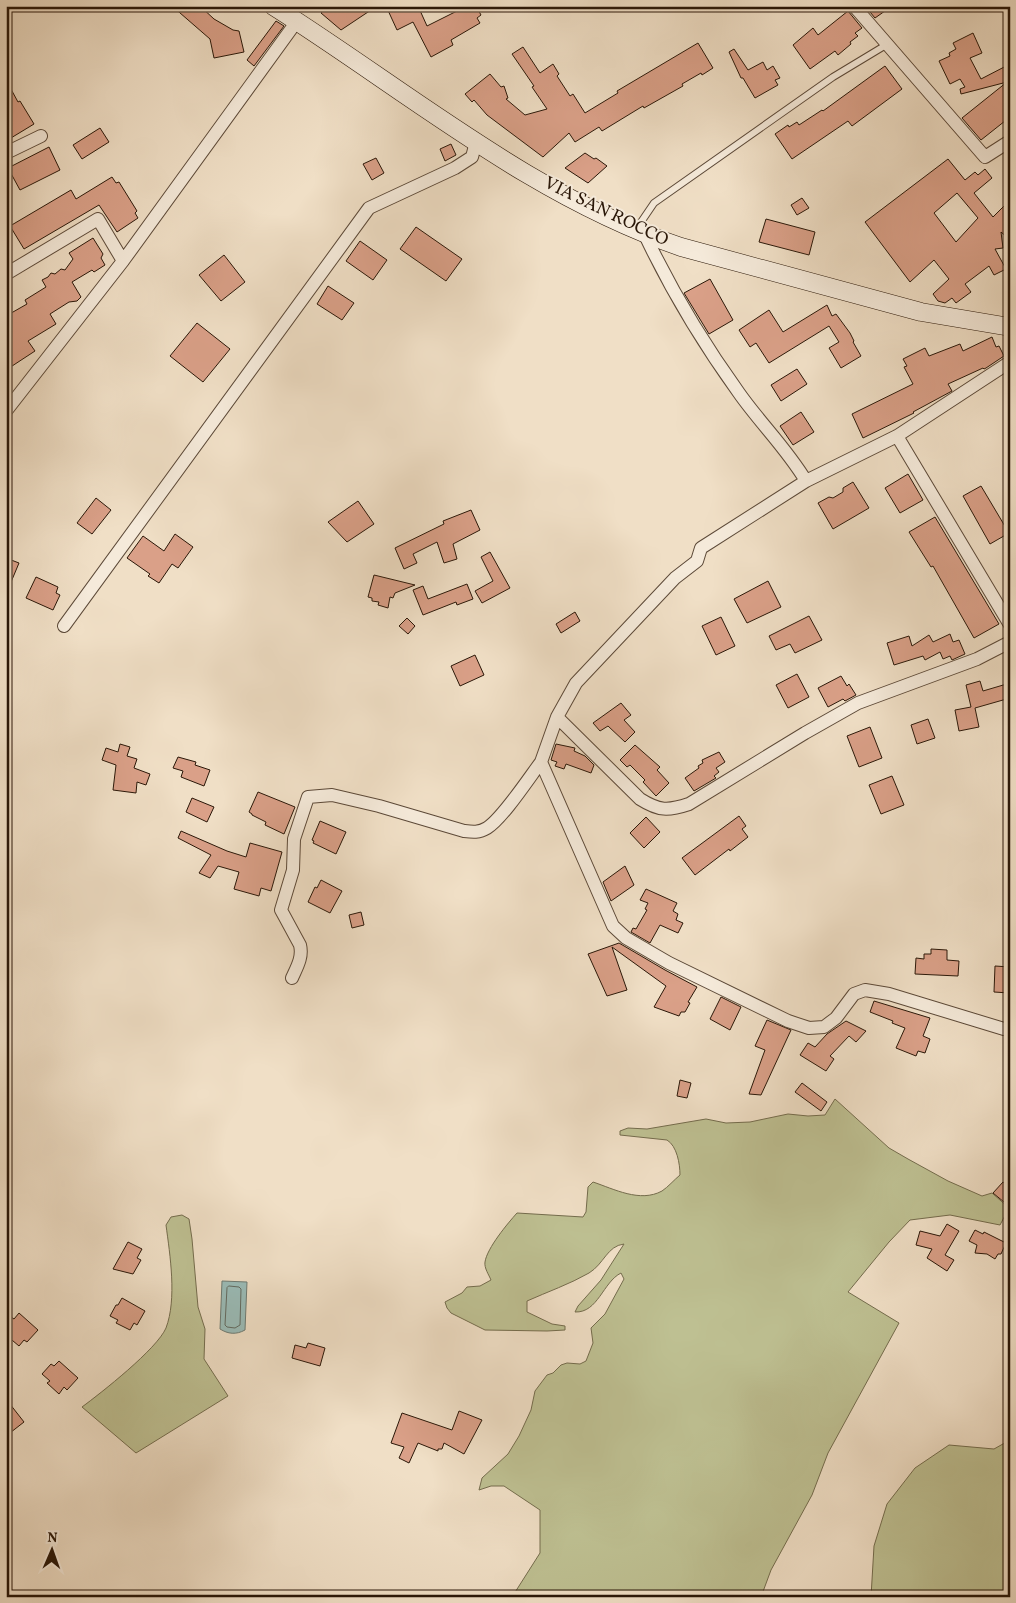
<svg xmlns="http://www.w3.org/2000/svg" width="1016" height="1603" font-family="Vollkorn,serif">
	<style>
		.green { fill: #bec092; stroke: #746c4d }
		.water { fill: #9abcb8; stroke: #6d7a72 }
		.lines { fill: none; stroke-linecap: round; stroke-linejoin: round }
		.shore { stroke: #626a60; stroke-width: 1 }
		.building { fill: #daa088; stroke: #2a1708; fill-rule: evenodd }
		.lane-casing { stroke: #5c4938; stroke-width: 8 }
		.street-casing { stroke: #5c4938; stroke-width: 14 }
		.secondary-casing { stroke: #2a1708; stroke-width: 19 }
		.lane { stroke: #f5eada; stroke-width: 6 }
		.street { stroke: #f5eada; stroke-width: 12 }
		.secondary { stroke: #f5eada; stroke-width: 18 }
		.labels { text-anchor: middle; dominant-baseline: central; stroke-width: 4; stroke-linejoin: round; paint-order: stroke }
		.street-label { font-size: 18px; fill: #2a1708; stroke: #f5eada }
	</style>
	<rect width="100%" height="100%" fill="#f0dfc6"/>
	<filter id="stains"><feTurbulence type="fractalNoise" baseFrequency=".004" numOctaves="4"/><feColorMatrix values="0 0 0 0 .2 0 0 0 0 .09 0 0 0 0 .02 0 0 0 .5 -.17"/></filter>
	<radialGradient id="worn" r=".72"><stop offset=".6" stop-color="#630" stop-opacity="0"/><stop offset="1" stop-color="#630" stop-opacity=".3"/></radialGradient>
	<path class="green" d="M835,1099L889,1148L908,1159L948,1181L982,1196L992,1193L1009,1208L1000,1225L950,1215L910,1220L889,1242L848,1292L899,1323L828,1453L812,1495L771,1570L761,1597H512L540,1553V1510L504,1486H491L479,1490L482,1478L508,1454L519,1436L531,1410L535,1391L547,1375L553,1373L561,1365L567,1363L580,1364L586,1361L593,1343L591,1328L605,1314L624,1279L621,1273C603,1282 598,1313 575,1312L578,1306L601,1280L624,1244C607,1246 604,1264 589,1273C570,1284 547,1292 527,1301V1312L552,1324L565,1326V1330L547,1331L485,1330L451,1313L447,1308L445,1302L462,1293L467,1287L480,1286L491,1280C489,1275 484,1268 485,1262C487,1248 508,1223 517,1213L583,1217L586,1212L588,1187L593,1182C614,1189 640,1203 662,1191C668,1187 674,1180 680,1175C680,1164 677,1146 667,1140L620,1135V1131L628,1128L647,1129L706,1119L726,1123L750,1122L788,1114L808,1116L825,1115Z
		M182,1215L189,1219L192,1239L198,1307L205,1329L204,1359L228,1396L136,1453L82,1407C101,1393 157,1349 166,1328C177,1299 170,1255 166,1225L171,1217Z
		M1010,1440V1597H871L874,1546L887,1504L915,1468L949,1445L994,1449Z"/>
	<path class="water" d="M222,1281L247,1282L245,1330C236,1335 228,1334 220,1329Z"/>
	<g class="lines">
		<path class="shore" d="M229,1286L239,1287L241,1289L240,1325L235,1328L227,1327L225,1325L227,1288Z"/>
	</g>
	<path class="building" d="M172,6H200L214,19L233,30L239,31L244,52L214,58L210,39Z
		M327,6H377L341,30L321,13Z
		M386,6H418L427,26L467,6H476L481,15L477,18L480,23L451,40L453,45L431,57L413,22L397,30Z
		M865,6H892L875,18Z
		M848,11L862,28L855,33L858,36L850,42L851,44L838,55L835,51L810,69L793,45L813,28L818,35Z
		M276,21L284,26L254,66L247,60Z
		M973,33L982,53L970,58L981,79L1010,64V117L981,140L962,118L1007,82L961,94L960,89L965,87L960,79L950,84L939,61L950,56L949,53L956,49L953,43Z
		M698,43L713,68L702,75L701,73L682,84L683,86L644,108L643,106L602,131L599,127L575,142L569,133L543,157L487,115L474,100L472,102L465,94L490,74L501,87L504,86L508,98L506,99L525,115L547,109L532,87L534,86L512,54L523,47L540,73L553,64L559,74L557,76L570,96L573,94L585,113L618,93L617,91Z
		M734,49L748,70L763,62L767,70L773,66L780,78L775,80L778,85L755,98L743,78H741L729,52Z
		M885,66L902,89L852,126L848,121L792,159L775,134L788,125L789,127L797,122L799,125L822,110L823,111Z
		M6,80L18,102L20,101L34,124L6,141Z
		M100,128L109,142L82,159L73,145Z
		M451,144L456,155L445,161L440,149Z
		M49,147L60,170L20,190L8,168Z
		M585,153L594,159L596,158L607,166L588,183L565,168Z
		M376,158L384,173L372,180L363,164Z
		M948,159L965,180L975,172L978,175L985,169L992,178L974,193L993,217L1010,200V240L1001,232L1003,248L995,249L1006,269L994,275L989,266L965,284L971,292L956,303L952,298L945,303L938,301L933,294L949,279L934,260L910,282L865,222ZM957,193L978,218L956,242L934,213Z
		M112,177L116,183L119,182L137,211L135,213L138,218L117,232L99,205L24,249L10,226L71,190L76,199Z
		M802,198L809,208L797,215L791,205Z
		M766,219L815,232L809,255L759,242Z
		M416,227L462,259L446,281L400,249Z
		M93,238L103,254L101,258L105,265L94,272L92,270L72,282L81,297L77,301L69,302L50,314L56,324L28,341L35,351L6,370V316L27,304L25,300L46,287L42,280L48,277L51,273L55,274L61,269L65,270L73,259L69,253Z
		M360,241L387,260L373,280L346,261Z
		M224,255L245,282L221,301L199,275Z
		M710,279L733,320L709,334L684,293Z
		M328,286L354,303L342,320L317,304Z
		M827,305L832,316L836,314L850,333L854,341L853,342L861,356L841,368L829,348L839,342L829,326L769,363L756,343L750,347L739,330L769,310L783,332Z
		M197,323L230,349L203,382L170,356Z
		M992,337L996,347L999,346L1004,356L986,368L984,369L983,368L948,384L952,391L913,412L914,413L863,438L852,414L913,384L904,367L907,366L903,359L925,348L929,356L960,344L963,351Z
		M797,369L807,384L781,401L771,385Z
		M801,412L814,432L793,445L780,426Z
		M908,474L923,500L900,513L885,488Z
		M853,482L869,508L833,529L818,503L829,497L833,498L843,492V488Z
		M981,486L1009,533L990,544L963,496Z
		M96,498L111,510L92,534L77,523Z
		M358,501L374,524L347,542L328,522Z
		M471,510L480,530L453,544L457,559L444,563L437,542L413,554L417,563L404,569L395,548L444,524L443,521Z
		M935,517L999,624L974,638L933,566L931,567L909,532Z
		M175,534L193,547L178,568L172,564L159,583L148,576L150,574L127,558L143,536L164,551Z
		M490,552L510,588L482,603L475,591L493,581L481,557Z
		M6,558L19,563L6,594Z
		M374,575L415,585L395,593L393,598L390,597L388,608L378,605L379,602L372,601V598L368,597Z
		M36,577L58,587L56,593L60,595L53,610L26,598Z
		M768,581L781,607L747,623L734,599Z
		M467,584L473,599L457,605L456,602L423,615L413,590L423,586L428,599Z
		M575,612L580,621L561,633L556,624Z
		M809,616L822,640L795,653L790,644L776,650L769,636Z
		M721,617L735,646L716,655L702,626Z
		M407,618L415,626L408,634L399,626Z
		M950,634L953,642L959,640L965,654L952,660L950,656L943,659L940,652L925,660L923,656L894,665L887,643L909,636L912,646L929,635L933,642Z
		M475,655L484,675L460,686L451,666Z
		M797,674L809,697L788,708L776,685Z
		M841,676L847,686L849,684L856,695L845,701L843,699L828,707L818,688Z
		M980,681L983,691L1010,683V698L975,708L979,727L959,731L955,710L971,707L966,685Z
		M621,703L631,715L624,720L635,732L625,742L608,726L600,731L593,723Z
		M928,719L935,738L917,744L911,725Z
		M870,727L882,758L859,767L847,736Z
		M120,744L130,747L127,756L137,759L134,768L150,774L146,785L137,782L136,793L113,790L116,765L102,760L106,748L118,752Z
		M556,744L575,748L574,751L585,756L594,765L591,773L566,764L564,769L555,766L557,762L551,760Z
		M635,745L660,767L657,770L669,783L656,796L643,782L645,780L630,765L627,767L620,760Z
		M719,752L725,762L716,768L719,772L714,776L716,778L694,791L685,778L699,768L698,766L703,763L702,760Z
		M178,757L196,762L195,765L210,770L204,786L181,777L183,771L173,768Z
		M892,776L904,805L881,814L869,785Z
		M258,792L295,807L284,834L265,825L266,822L252,815V814L249,812Z
		M192,798L214,807L207,822L186,812Z
		M739,816L746,826L742,829L748,837L730,851L729,849L695,875L682,858Z
		M646,817L660,832L644,848L630,833Z
		M320,821L346,832L336,854L313,843L314,841L312,840Z
		M181,831L227,851L246,857L250,843L282,852L271,891L261,888L259,896L234,889L239,872L218,866L210,878L199,873L211,855L178,838Z
		M625,866L634,885L611,901L603,882Z
		M321,880L342,891L330,913L308,902L315,887L317,888Z
		M646,889L677,903L673,911L678,914L676,920L683,923L678,933L660,925L650,943L631,932L633,928L636,929L647,910L645,909L648,903L640,900Z
		M361,912L364,925L352,928L349,915Z
		M619,943L665,970L697,987L688,1002L690,1003L685,1012H681L679,1016L654,1007L666,986L612,947L627,990L607,996L588,954Z
		M931,949L947,950V960L959,961L958,976L915,974L916,958L924,959V954H931Z
		M995,966L1010,967V993L994,992Z
		M721,997L741,1007L730,1030L710,1019Z
		M874,1001L930,1018L923,1036L930,1039L925,1053L918,1051L916,1056L896,1048L905,1028L892,1023L893,1021L870,1012Z
		M767,1020L791,1030L761,1095L749,1094L765,1050L755,1046Z
		M846,1021L866,1031L856,1042L849,1036L830,1056L834,1059L826,1071L800,1055L808,1043L815,1047L827,1034Z
		M680,1080L691,1083L687,1098L677,1096Z
		M802,1083L827,1102L821,1111L795,1092Z
		M1003,1182L1010,1187V1207L993,1193Z
		M947,1224L959,1231L945,1255L954,1260L947,1271L927,1258L932,1249L916,1245L920,1231L940,1236Z
		M975,1230L983,1234L984,1232L1006,1243L1001,1254H998L995,1259L987,1254L975,1253L977,1245L969,1241Z
		M128,1242L142,1249L137,1258L141,1260L133,1274L113,1269Z
		M122,1298L145,1311L137,1325L134,1323L130,1330L116,1323L118,1320L110,1316L116,1305H118Z
		M19,1313L38,1330L27,1342L24,1340L19,1346L6,1335V1322L11,1317L14,1319Z
		M308,1343L325,1348L320,1366L292,1358L295,1345L306,1348Z
		M59,1361L78,1378L67,1390L64,1387L59,1394L47,1383L50,1381L42,1374L51,1364L54,1366Z
		M6,1399L24,1422L6,1436Z
		M459,1411L482,1420L464,1454L444,1443L442,1449H438V1451L418,1443L409,1463L399,1458L404,1447L391,1443L402,1413L452,1430Z"/>
	<g class="lines">
		<g class="lane-casing">
			<path id="lane" d="M637,228L654,203L833,77L886,45"/>
		</g>
		<g class="street-casing">
			<path id="street" d="M854,6L985,157L1010,141
				M6,7L8,6
				M6,153L41,136
				M645,235C671,290 703,343 739,393C760,423 787,449 806,481
				M6,274L98,219L123,261
				M1010,362L897,436L806,481L701,548L697,561L675,578L576,683L557,717L541,762L613,926L626,938L669,963L788,1021L809,1028L824,1027L836,1018L854,994L865,990L889,994L1004,1029H1010
				M6,411L123,261L297,21
				M897,436L1010,625
				M64,626L369,208L455,168L472,157L476,142
				M557,717L640,799C659,811 668,811 689,804L805,733L858,703L977,659L1010,642
				M292,978C297,967 303,957 300,945L281,910L293,870L294,839L308,797L332,795L379,806L464,831C472,832 479,833 487,828C502,819 529,778 541,762"/>
		</g>
		<g class="secondary-casing">
			<path id="secondary" d="M273,6C406,90 531,196 681,247L921,312L1010,327"/>
		</g>
		<use href="#lane" class="lane"/>
		<use href="#street" class="street"/>
		<use href="#secondary" class="secondary"/>
	</g>
	<g class="labels">
		<g class="street-label">
			<text transform="translate(606 212) rotate(26)">VIA SAN ROCCO</text>
		</g>
	</g>
	<rect width="1016" height="1603" fill="none" stroke="#f0dfc6" stroke-width="25"/>
	<rect x="8" y="8" width="1001" height="1588" fill="none" stroke="#2a1708" stroke-width="2.5"/>
	<rect x="12" y="12" width="991" height="1578" fill="none" stroke="#2a1708"/>
	<g transform="translate(52 1550) rotate(2)" stroke="#f5eada" stroke-width="4" paint-order="stroke">
	<path d="M0-4L9 19L0 12L-9 19Z" fill="#2a1708"/>
	<text y="-8" font-size="14" font-weight="bold" text-anchor="middle" fill="#2a1708">N</text>
	</g>
	<rect width="100%" height="100%" filter="url(#stains)"/>
	<rect width="100%" height="100%" fill="url(#worn)"/>
</svg>
